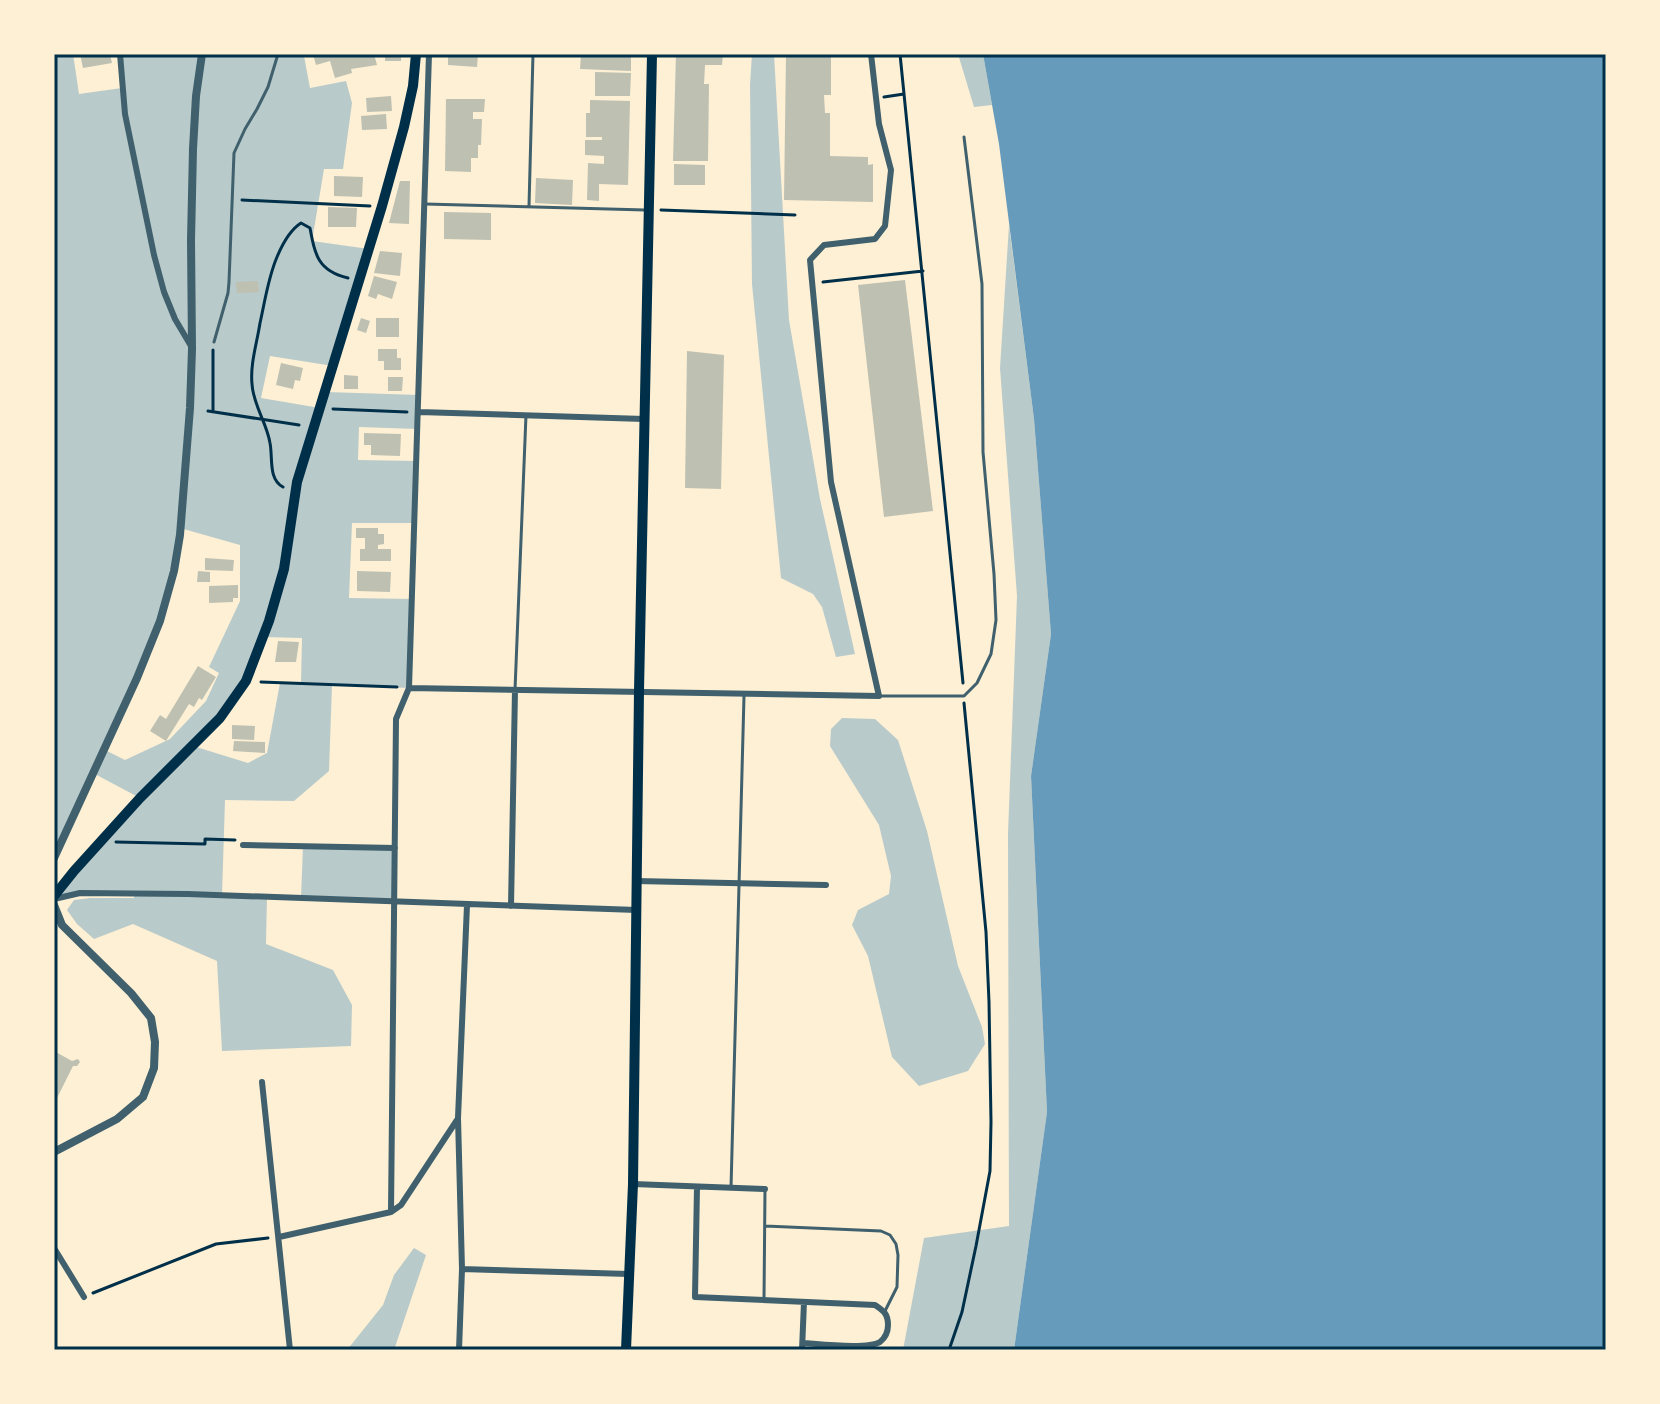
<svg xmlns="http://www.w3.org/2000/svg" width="1660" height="1404" font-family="Lora,serif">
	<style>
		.green { fill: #b9caca; fill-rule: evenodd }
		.water { fill: #669bbc }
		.building { fill: #bec0b2 }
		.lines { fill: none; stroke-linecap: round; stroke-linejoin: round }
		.path { stroke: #003049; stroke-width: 3 }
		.service { stroke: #3f606c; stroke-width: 3 }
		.minor { stroke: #3f606c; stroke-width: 6 }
		.tertiary { stroke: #3f606c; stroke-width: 8 }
		.primary { stroke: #003049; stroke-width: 10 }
		.neatline { fill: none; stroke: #003049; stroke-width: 3 }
	</style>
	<rect width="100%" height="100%" fill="#fdf0d5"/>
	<path class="green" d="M54,54H73L79,94L122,88L120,54H306L304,56L310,88L346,81L352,103L343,169H324L312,241L369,249L333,366L270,356L261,398L320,408L326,392L419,395L418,429L359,427L358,460L417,461L415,523H352L349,598L412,599L409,688L332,685L329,771L294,801L225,800L222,895L267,897L266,944L333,970L352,1005L351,1046L222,1051L217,961L133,924L94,939L77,924L67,910L74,900L90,898H134V894L80,893L54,899L140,798L93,773L54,858ZM180,528L240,545V601L209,667L219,673L206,701L170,739L125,760L105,750L160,621ZM263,637L302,638L301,683H280L267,753L248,763L193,746L246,681Z
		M752,54H774L789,320L820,499L855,654L836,657L822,607L813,594L781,578L752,284L750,85Z
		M958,54H983L992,105L974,107Z
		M1009,225L1034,419L1051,634L1031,776L1047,1112L1014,1350H903L924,1238L1009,1226L1008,834L1017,596L1000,368Z
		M842,718L875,719L898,740L927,831L958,966L982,1027L985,1044L968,1071L919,1086L892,1057L868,956L852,925L858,910L889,894L891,876L879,825L830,746L831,729Z
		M303,846L395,848L394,902L301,898Z
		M414,1248L426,1255L394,1350H347L383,1305L394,1275Z"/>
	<path class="water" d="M983,54H1606V1350H1014L1047,1112L1031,776L1051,634L1034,419L999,144Z"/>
	<path class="building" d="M80,54H110L112,63L83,68Z
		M313,54H374L377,65L351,69L352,73L335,78L330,61L316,65Z
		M385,54H401V61H385Z
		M448,54H478L477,67L448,65Z
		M581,54H631V71L580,69Z
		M676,54H723L722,65H705L704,84H709L708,161H673Z
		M786,54H831V95H824L825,113H830V156L868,157V165L873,164V202L784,200Z
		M595,72L631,73L630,96H595Z
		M391,96L392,111L367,112L366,98Z
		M446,99H485L484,112H473V119H482L481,145H478V158H471V172L445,171Z
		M590,100L630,101L628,185L599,184V201L587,200L588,163L604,164V156L585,155V140H602V137H586V113H590Z
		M386,114L387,129L362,130L361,116Z
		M674,164L705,165V185H674Z
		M334,176L363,177L362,197L334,196Z
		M536,178L573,180L572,205L535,203Z
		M400,181H410L409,224L389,223Z
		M328,207L357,208L356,227H328Z
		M444,212L491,213V240L444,239Z
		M380,251L402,253L400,276L374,273Z
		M374,276L397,282L392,299L378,294L376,299L368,296Z
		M905,280L933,511L884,517L858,285Z
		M258,281L259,292L237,293L236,282Z
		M361,318L370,321L366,333L357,330Z
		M376,318H399V337H376Z
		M378,349H397V358H401V370H384V361H378Z
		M687,351L724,355L721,489L685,488Z
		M281,363L303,368L300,381L295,380L293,389L276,385Z
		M344,375L358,376V389H344Z
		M388,377H403L402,391H388Z
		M364,433L401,434L400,456L371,455V445H364Z
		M356,528H378V534H384V544L378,545V549H391V561H360V549H365V538H356Z
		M205,558L234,560L233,571L205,570Z
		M198,571L210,572V582H197Z
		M357,571L391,572L390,592L357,591Z
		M238,585V598H233V602L209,603V586Z
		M278,641L299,642L296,662H275Z
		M198,666L216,677L202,700L199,698L194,707L189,704L166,741L150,731L160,715L166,719Z
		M232,725L255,726L254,740L232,739Z
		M234,741L265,742V753L233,751Z
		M54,1051L72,1061L78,1059L80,1062L77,1066H73L54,1104Z"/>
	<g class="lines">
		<path class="path" d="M900,54L963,683
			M884,97L904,94
			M242,200L370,206
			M661,210L795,215
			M823,282L923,271
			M333,409L407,412
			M213,410V350
			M208,411L299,425
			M283,487C268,479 273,458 270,443C267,423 253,405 252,384C250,364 257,343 260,323C265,301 268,278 277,257C282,245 290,230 301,223L310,228C315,255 318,271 348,278
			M261,682L397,687
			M116,842L205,844V839L235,840
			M93,1293L216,1244L268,1238
			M949,1350L962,1312L976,1246L990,1171L991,1122L989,1002L986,932L964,703"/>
		<path class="service" d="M425,204L645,210
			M529,206L533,54
			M214,342L228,293L229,282L234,153L245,129L257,109L268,87L278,54
			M515,690L526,415
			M879,696H964L977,683L991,654L996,620L994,574L983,452L982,284L964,137
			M731,1188L744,696
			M765,1226L881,1231L890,1235L896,1244L898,1255L897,1287L885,1311
			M764,1300L765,1189"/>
		<path class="minor" d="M120,54L125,114L154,255L164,292L175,319L191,346
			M419,412L644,419
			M409,688L879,696L831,482L810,260L824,245L875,239L885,226L891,170L879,124L871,54
			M243,845L395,848
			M636,881L826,885
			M54,899L80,893L188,894L637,910
			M511,906L515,690
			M262,1082L290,1350
			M633,1184L765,1189
			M697,1187L695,1297L875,1305C884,1311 888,1314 888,1325C888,1332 885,1338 880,1342C867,1350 819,1344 803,1343
			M391,1212L396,719L409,688L429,54
			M279,1237L391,1212L401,1205L457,1120
			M54,1248L84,1297
			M462,1269L629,1274
			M459,1350L462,1269L458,1118L467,905
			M802,1350L804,1302"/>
		<path class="tertiary" d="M54,858L137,678L160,621L174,571L180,535L190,408L192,349L191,240L193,149L196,96L202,54
			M54,905L62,925L131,993L151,1018L155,1042L154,1068L143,1097L117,1119L54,1152"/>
		<path class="primary" d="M54,896L74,871L140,798L220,718L246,681L269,621L284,569L297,482L382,206L404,127L413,86L416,54
			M626,1350L633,1184L639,691L652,54"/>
	</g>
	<rect width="1660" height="1404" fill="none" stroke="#fdf0d5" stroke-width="112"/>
	<rect x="56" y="56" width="1548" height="1292" class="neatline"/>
</svg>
